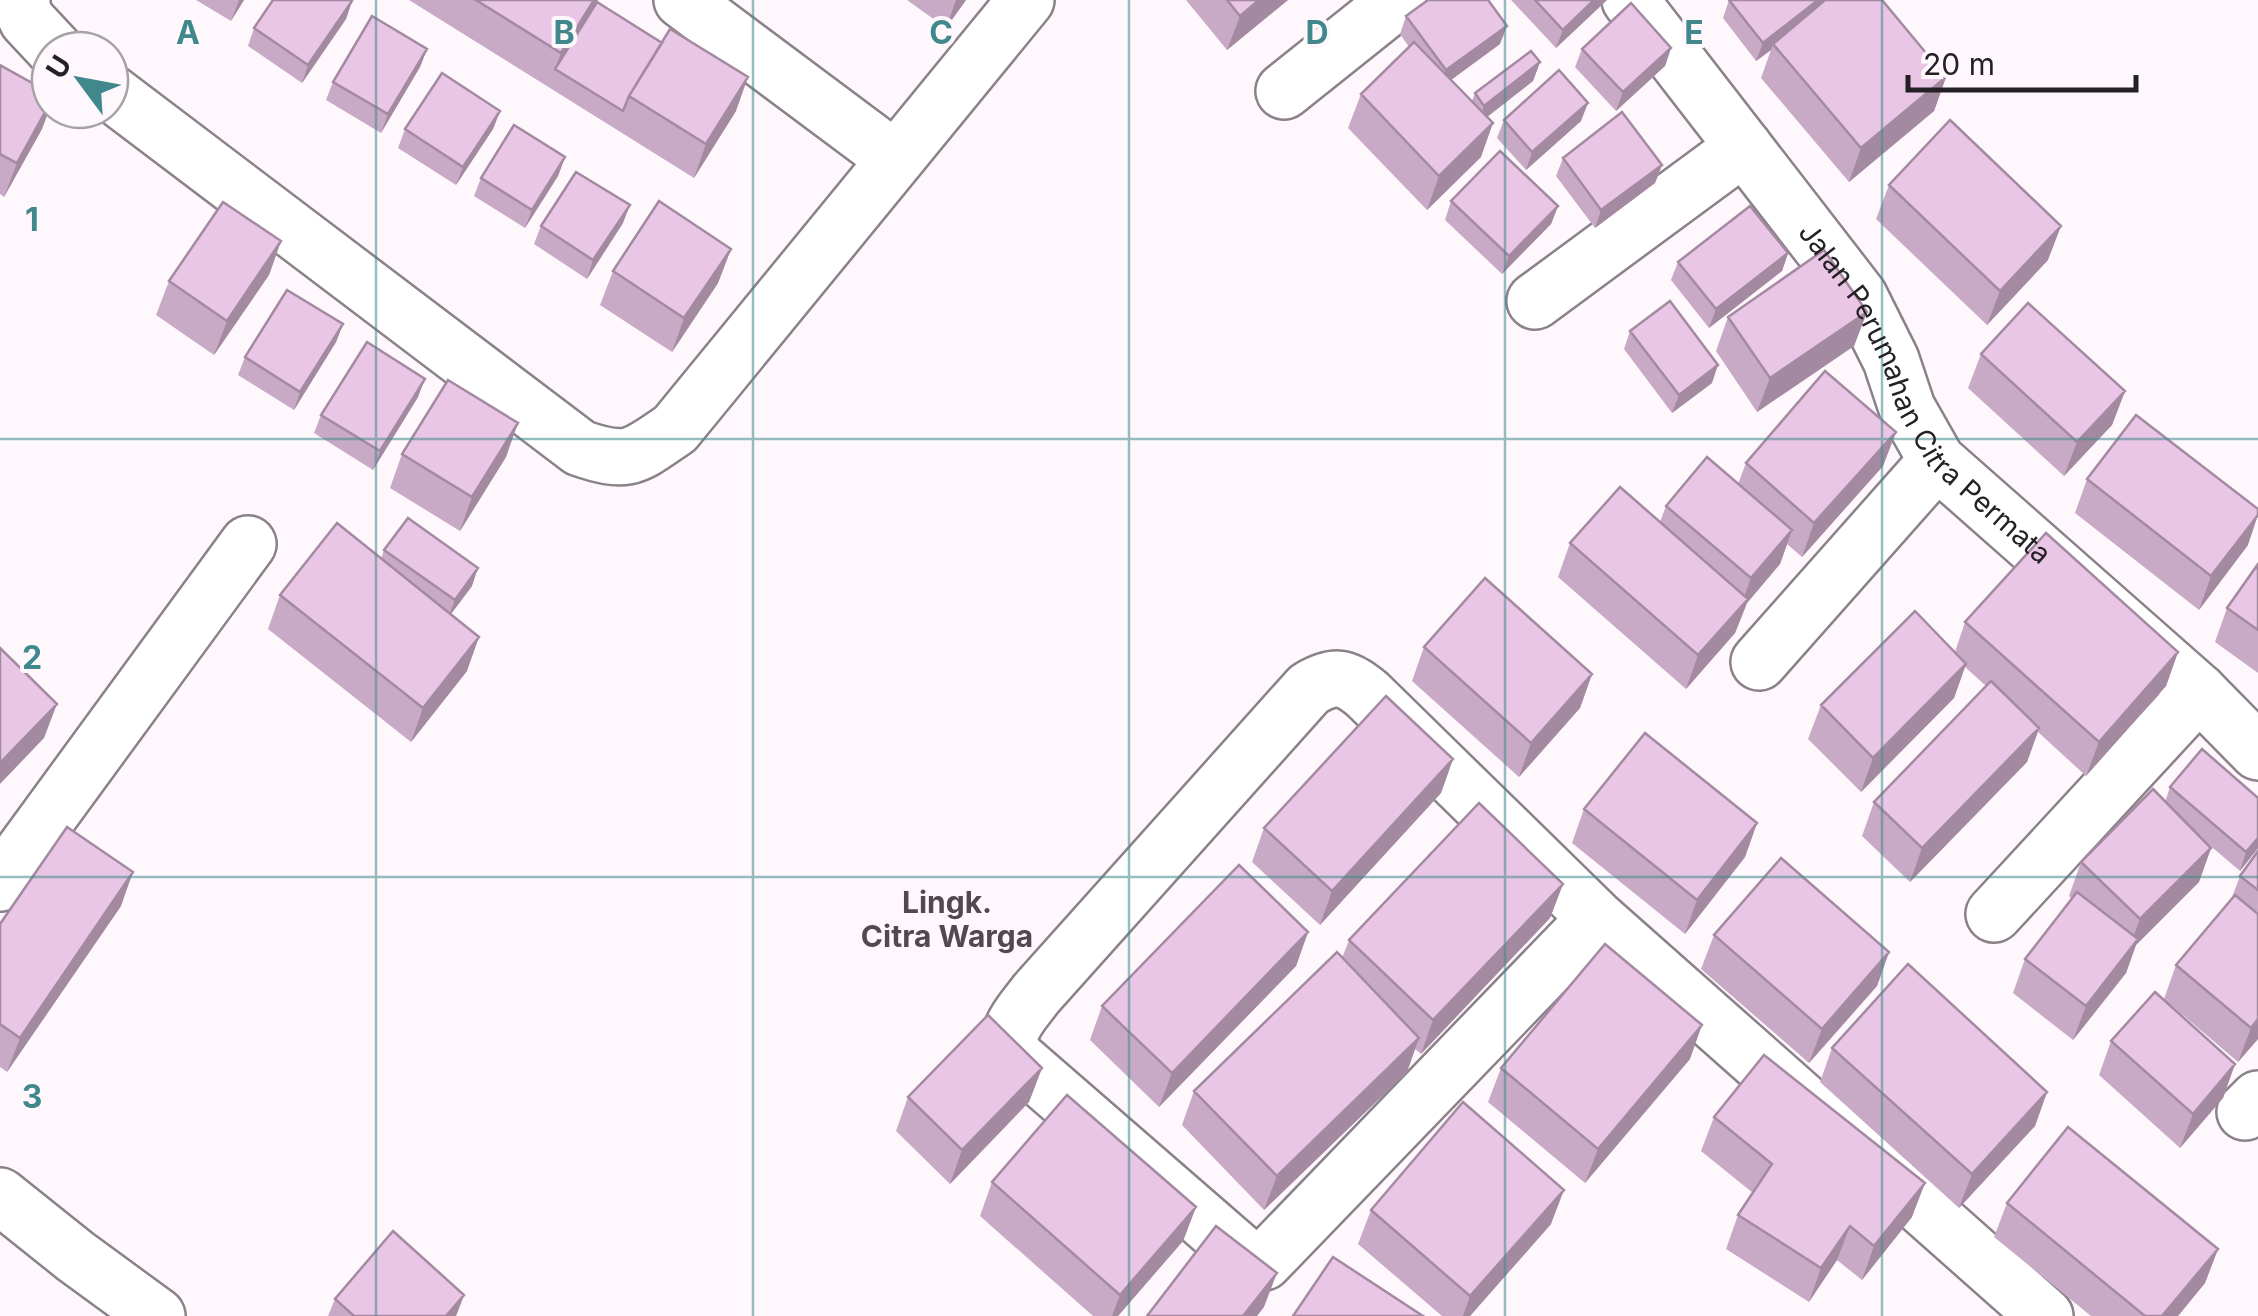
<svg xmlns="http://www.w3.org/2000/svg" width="2258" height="1316" font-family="Inter,sans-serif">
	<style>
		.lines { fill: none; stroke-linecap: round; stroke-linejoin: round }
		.minor-casing { stroke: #8a8189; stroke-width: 60 }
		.minor { stroke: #fff; stroke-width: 55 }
		.wall { fill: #c8a9c6 }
		.shaded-wall { fill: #a38aa1 }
		.building { fill: #e9c5e6; stroke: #a38aa1; stroke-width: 2.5 }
		.grid { fill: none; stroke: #40888b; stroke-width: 2.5; stroke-opacity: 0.55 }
		.labels { text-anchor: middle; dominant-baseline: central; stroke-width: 8; stroke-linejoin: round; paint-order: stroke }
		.street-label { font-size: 28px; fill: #242024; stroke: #fef8fd }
		.neighbourhood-label { font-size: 30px; font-weight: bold; fill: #514850; stroke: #fef8fd }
		.grid-label { font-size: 32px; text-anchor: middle; font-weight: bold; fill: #40888b; stroke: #fef8fd; stroke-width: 8; stroke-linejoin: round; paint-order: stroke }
	</style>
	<rect width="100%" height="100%" fill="#fef8fd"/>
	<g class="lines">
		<g class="minor-casing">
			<g id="minor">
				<path d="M22,0L21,6L27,20L55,50"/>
				<path d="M682,0L895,159"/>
				<path id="s1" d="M1630,0L1859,296L1891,360L1907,408L1937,461L2199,692L2258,752"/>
				<path d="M1284,91L1398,0"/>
				<path d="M110,92L580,448C629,465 634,457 675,429L1026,0"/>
				<path d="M1535,301L1744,147"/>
				<path d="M1759,662L1937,461"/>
				<path d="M0,883L248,544"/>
				<path d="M1994,914L2199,692"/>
				<path d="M1596,918L1264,1262L1255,1263L1249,1260L1013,1055C1002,1031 1022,1013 1036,994L1309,689C1334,674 1346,676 1368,695L1596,918L2045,1316"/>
				<path d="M2245,1112L2258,1099"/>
				<path d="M0,1196L75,1256L157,1316"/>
			</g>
		</g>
		<use href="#minor" class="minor"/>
	</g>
	<path class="wall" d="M196,0H244L231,21Z
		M409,0H598L597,2L736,111L694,178Z
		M907,0H966L946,28Z
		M1186,0H1288L1227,50Z
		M1511,0H1607L1556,48Z
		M1729,0L1946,77L1934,111L1849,182L1761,78L1771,50L1756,61L1723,18Z
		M352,1L346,19L302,83L248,46L254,28Z
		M1406,16L1500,44L1451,80L1472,101L1475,93L1540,62L1533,81L1487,117L1481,157L1427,210L1348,128L1361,94L1409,47L1400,34Z
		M1671,48L1665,66L1616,111L1575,67L1582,49Z
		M427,49L420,67L381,133L326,100L333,82Z
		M0,65L42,129L4,197L0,194Z
		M500,111L493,129L456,185L398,148L405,129Z
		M1504,120L1581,121L1526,170L1497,138Z
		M565,157L558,176L525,228L474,196L481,178Z
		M1563,158L1662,165L1655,183L1595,228L1556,176Z
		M1889,185L2048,260L1987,325L1876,219Z
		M1451,201L1558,206L1551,224L1502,274L1445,220Z
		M623,223L587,279L534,244L541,226Z
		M281,241L269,275L214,355L156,315L169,281Z
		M731,249L718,283L672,352L600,305L613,271Z
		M1788,253L1782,271L1709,328L1671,280L1678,262Z
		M1867,312L1854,346L1757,412L1716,351L1728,317Z
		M343,324L336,342L294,410L238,375L245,357Z
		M1630,331L1712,383L1672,413L1624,349Z
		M1981,354L2125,391L2112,425L2064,476L1968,388Z
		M418,397L373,470L314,433L321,415Z
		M1896,432L1883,466L1802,557L1787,544L1780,564L1747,603L1735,633L1686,689L1558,577L1570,543L1660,522L1666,506L1738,484L1746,463Z
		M402,454L506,457L460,531L390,488Z
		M2087,479L2248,545L2199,610L2075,513Z
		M384,550L472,586L451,614L467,671L411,742L268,629L280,595L381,559Z
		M2258,564V673L2215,642L2227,608Z
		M1965,622L2178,652L2166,686L2086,776L2038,732L2027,762L1910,882L1862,836L1874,802L1986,686L1965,667L1954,698L1861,792L1808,739L1821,705L1955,652Z
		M1424,647L1592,674L1580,708L1519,777L1412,681Z
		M1453,759L1441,793L1320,925L1252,862L1264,828Z
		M2170,787L2258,848L2240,871L2200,837L2211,848L2199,882L2136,945L2126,973L2073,1040L2013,993L2025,959L2072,899L2069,896L2081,862L2165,802Z
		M1584,809L1757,823L1745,857L1685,934L1572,843Z
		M2258,851V1039L2238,1062L2164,999L2176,965L2231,900L2240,876Z
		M1563,884L1550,918L1421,1054L1415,1049L1407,1072L1264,1210L1182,1125L1194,1091L1342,958L1349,940Z
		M121,906L7,1072L0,1067V924Z
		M1308,932L1296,966L1159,1107L1090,1040L1102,1006Z
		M1714,935L1889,952L1877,986L1809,1063L1701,969Z
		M2111,1041L2235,1064L2223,1098L2180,1148L2099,1075Z
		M1832,1048L2047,1092L2035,1126L1959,1208L1820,1082Z
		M1690,1059L1585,1183L1488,1102L1501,1068Z
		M1042,1068L1029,1102L950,1184L896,1131L908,1097Z
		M1714,1117L1912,1217L1862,1280L1837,1260L1809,1302L1726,1249L1738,1215L1753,1193L1701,1151Z
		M992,1182L1196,1207L1183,1241L1118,1316H1093L980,1216Z
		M2007,1203L2218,1249L2205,1283L2178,1316H2091L1994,1237Z
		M1371,1210L1551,1224L1470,1316H1442L1358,1244Z
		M464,1295L456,1316H328L335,1299Z"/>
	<path class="shaded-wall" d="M239,0H244L231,21L238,3Z
		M594,0H598L590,21L555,69L561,53Z
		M956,0H966L946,28Z
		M1259,0H1288L1227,50L1240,16Z
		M1594,0H1607L1556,48L1563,30Z
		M1818,0H1834L1773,44L1771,50L1756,61L1763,43Z
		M352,1L346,19L302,83L308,65Z
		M1507,26L1500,44L1440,88L1446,70Z
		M1671,48L1665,66L1616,111L1623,92Z
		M427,49L420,67L381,133L388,114Z
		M1540,62L1533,81L1478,124L1484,106Z
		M748,77L736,111L694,178L706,144Z
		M1946,77L1934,111L1849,182L1861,148Z
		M50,103V108L42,129L4,197L17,163Z
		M1588,103L1581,121L1526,170L1532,152Z
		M500,111L493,129L456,185L463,167Z
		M1493,123L1481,157L1427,210L1439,176Z
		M565,157L558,176L525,228L532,210Z
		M1662,165L1655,183L1595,228L1601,210Z
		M630,205L623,223L587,279L593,260Z
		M1558,206L1551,224L1502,274L1509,256Z
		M2061,226L2048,260L1987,325L2000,291Z
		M281,241L269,275L214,355L227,321Z
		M731,249L718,283L672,352L684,318Z
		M1788,253L1782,271L1709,328L1716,309Z
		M1867,312L1854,346L1757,412L1770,378Z
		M343,324L336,342L294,410L300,392Z
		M1718,365L1712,383L1672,413L1679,395Z
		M425,379L418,397L373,470L380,451Z
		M2125,391L2112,425L2064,476L2077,442Z
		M518,423L506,457L460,531L472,497Z
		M1896,432L1883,466L1802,557L1814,523Z
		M2258,515L2248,545L2199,610L2211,576Z
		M1792,530L1780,564L1747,603L1735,633L1686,689L1698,655L1740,608L1751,578Z
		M478,568L472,586L448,618L455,600Z
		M479,637L467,671L411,742L423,708Z
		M2178,652L2166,686L2086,776L2099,742Z
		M1966,664L1954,698L1861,792L1873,758Z
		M1592,674L1580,708L1519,777L1531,743Z
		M57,704L44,738L0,784V763Z
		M2039,728L2027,762L1910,882L1922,848Z
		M1453,759L1441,793L1320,925L1332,891Z
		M1757,823L1745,857L1685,934L1697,900Z
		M2258,838V848L2240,871L2246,852Z
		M2211,848L2199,882L2136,945L2126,973L2073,1040L2086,1006L2128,951L2140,919Z
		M133,872L121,906L7,1072L20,1038Z
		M1563,884L1550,918L1421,1054L1433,1020Z
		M1308,932L1296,966L1159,1107L1172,1073Z
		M1889,952L1877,986L1809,1063L1822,1029Z
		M2258,1019V1039L2238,1062L2251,1028Z
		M1702,1025L1690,1059L1585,1183L1598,1149Z
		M1419,1038L1407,1072L1264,1210L1277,1176Z
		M2235,1064L2223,1098L2180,1148L2193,1114Z
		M1042,1068L1029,1102L950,1184L962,1150Z
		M2047,1092L2035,1126L1959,1208L1972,1174Z
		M1925,1183L1912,1217L1862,1280L1874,1246Z
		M1564,1190L1551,1224L1470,1316H1463L1470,1296Z
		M1196,1207L1183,1241L1118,1316H1112L1120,1295Z
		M1850,1226L1837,1260L1809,1302L1821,1268Z
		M2218,1249L2205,1283L2178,1316H2162Z
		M1277,1273L1264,1307L1257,1316H1243Z
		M464,1295L456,1316H446Z"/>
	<path class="building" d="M273,0H351L352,1L308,65L254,28Z
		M476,0H594L561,53Z
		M1227,0H1259L1240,16Z
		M1428,0H1488L1507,26L1446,70L1406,16Z
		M1535,0H1594L1563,30Z
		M1729,0H1818L1763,43Z
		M1825,0H1882L1946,77L1861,148L1773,44Z
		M597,2L662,43L629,96L623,111L555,69Z
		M1631,3L1671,48L1623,92L1582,49Z
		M372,16L427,49L388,114L333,82Z
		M670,29L748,77L706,144L629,96Z
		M1414,42L1493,123L1439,176L1361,94Z
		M1531,51L1540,62L1484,106L1475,93Z
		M0,65L50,93V103L17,163L0,154Z
		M1559,70L1588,103L1532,152L1504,120Z
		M442,73L500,111L463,167L405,129Z
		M1622,112L1662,165L1601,210L1563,158Z
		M1950,120L2061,226L2000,291L1889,185Z
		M514,125L565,157L532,210L481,178Z
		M1500,151L1558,206L1509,256L1451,201Z
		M576,172L630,205L593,260L541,226Z
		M659,201L731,249L684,318L613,271Z
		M223,202L281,241L227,321L169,281Z
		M1750,206L1788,253L1716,309L1678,262Z
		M1824,250L1867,312L1770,378L1728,317Z
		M287,290L343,324L300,392L245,357Z
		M1670,301L1718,365L1679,395L1630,331Z
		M2028,303L2125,391L2077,442L1981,354Z
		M367,342L425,379L380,451L321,415Z
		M1825,371L1896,432L1814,523L1746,463Z
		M448,380L518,423L472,497L402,454Z
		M2136,415L2258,509V515L2211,576L2087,479Z
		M1707,457L1792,530L1751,578L1666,506Z
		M1620,487L1748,599L1698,655L1570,543Z
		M408,518L478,568L455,600L384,550Z
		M337,523L479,637L423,708L280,595Z
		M2046,533L2178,652L2099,742L1965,622Z
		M2258,564V630L2227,608Z
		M1485,578L1592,674L1531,743L1424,647Z
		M1915,611L1966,664L1873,758L1821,705Z
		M0,648L57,704L0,763Z
		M1991,681L2039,728L1922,848L1874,802Z
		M1386,696L1453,759L1332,891L1264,828Z
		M1645,733L1757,823L1697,900L1584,809Z
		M2202,749L2258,798V838L2246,852L2170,787Z
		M2153,789L2211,848L2140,919L2081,862Z
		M1479,803L1563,884L1433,1020L1349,940Z
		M67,827L133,872L20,1038L0,1024V924Z
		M2258,851V890L2240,876Z
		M1781,858L1889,952L1822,1029L1714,935Z
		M1239,865L1308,932L1172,1073L1102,1006Z
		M2077,892L2138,939L2086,1006L2025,959Z
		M2235,895L2258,914V1019L2251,1028L2176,965Z
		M1605,944L1702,1025L1598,1149L1501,1068Z
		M1337,952L1419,1038L1277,1176L1194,1091Z
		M1908,964L2047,1092L1972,1174L1832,1048Z
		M2155,992L2235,1064L2193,1114L2111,1041Z
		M988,1015L1042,1068L962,1150L908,1097Z
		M1764,1055L1925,1183L1874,1246L1850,1226L1821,1268L1738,1215L1772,1164L1714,1117Z
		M1067,1095L1196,1207L1120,1295L992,1182Z
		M1463,1102L1564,1190L1470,1296L1371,1210Z
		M2068,1127L2218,1249L2162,1316H2145L2007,1203Z
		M1216,1226L1277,1273L1243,1316H1147Z
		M393,1231L464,1295L446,1316H354L335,1299Z
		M1333,1257L1423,1316H1293Z"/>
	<path class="grid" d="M376,0V1316M753,0V1316M1129,0V1316M1505,0V1316M1882,0V1316M0,439H2258M0,877H2258"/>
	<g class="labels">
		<g class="street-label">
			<text stroke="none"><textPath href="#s1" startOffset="495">Jalan Perumahan Citra Permata</textPath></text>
		</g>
		<g class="neighbourhood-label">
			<text x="947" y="902">Lingk.<tspan x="947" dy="34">Citra Warga</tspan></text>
		</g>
	</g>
	<g class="grid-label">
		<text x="188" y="44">A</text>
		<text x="564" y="44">B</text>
		<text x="941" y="44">C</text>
		<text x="1317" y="44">D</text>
		<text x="1694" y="44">E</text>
		<text x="32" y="231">1</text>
		<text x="32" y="669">2</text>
		<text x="32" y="1108">3</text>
	</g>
	<g transform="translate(80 80) rotate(302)"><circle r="48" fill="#fef8fd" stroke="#a7a2a6" stroke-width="2.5"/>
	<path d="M0-8L18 38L0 25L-18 38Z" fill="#40888b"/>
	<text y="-15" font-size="28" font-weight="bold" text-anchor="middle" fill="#242024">U</text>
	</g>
	<path d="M1908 75v15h228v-15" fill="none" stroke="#242024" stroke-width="5"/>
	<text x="1923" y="75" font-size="30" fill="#242024" stroke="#fef8fd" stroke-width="8" paint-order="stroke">20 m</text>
</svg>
